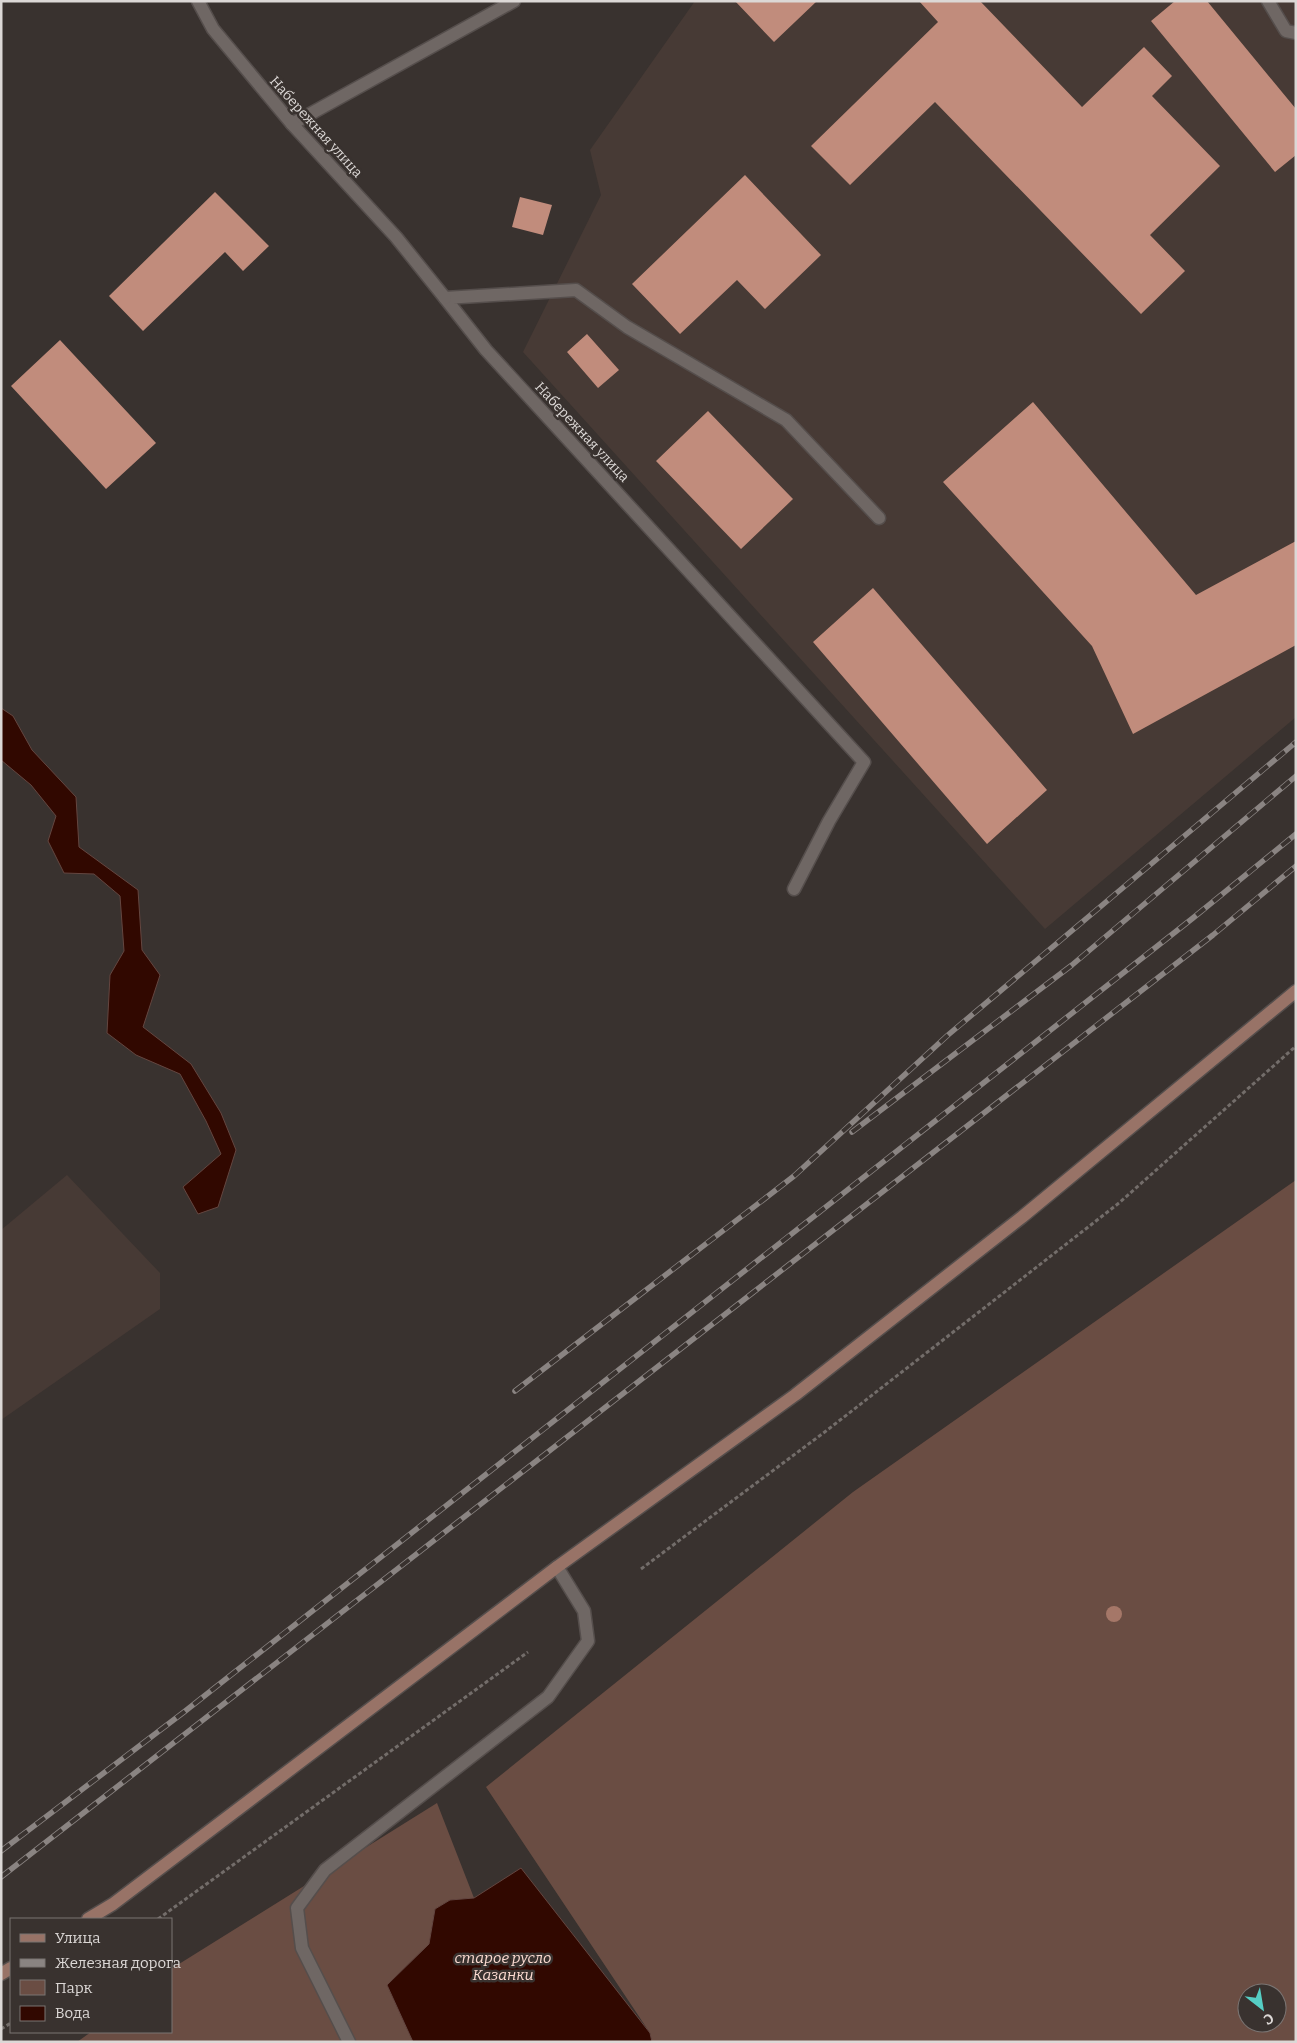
<svg xmlns="http://www.w3.org/2000/svg" width="1297" height="2043" font-family="Bitter,serif">
	<style>
		.built { fill: #473a35 }
		.green { fill: #6a4d43; fill-rule: evenodd }
		.water { fill: #310800; stroke: #644640 }
		.building { fill: #c18c7c }
		.lines { fill: none; stroke-linecap: round; stroke-linejoin: round }
		.service-casing { stroke: #554e4c; stroke-width: 15 }
		.minor-casing { stroke: #554e4c; stroke-width: 15 }
		.secondary-casing { stroke: #554e4c; stroke-width: 15 }
		.path { stroke: #736d6a; stroke-width: 3; stroke-dasharray: 4 2.5; stroke-linecap: butt }
		.service { stroke: #6f6764; stroke-width: 12 }
		.minor { stroke: #6f6764; stroke-width: 12 }
		.secondary { stroke: #987367; stroke-width: 12 }
		.rail-casing { stroke: #8a8482; stroke-width: 5.5 }
		.rail { stroke: #39322f; stroke-width: 4; stroke-dasharray: 11; stroke-linecap: butt }
		.tree { fill: #a57768 }
		.labels { text-anchor: middle; dominant-baseline: central; stroke-width: 5; stroke-linejoin: round; paint-order: stroke }
		.street-label { font-size: 14px; fill: #dcd8d6; stroke: #39322f }
		.water-label { font-size: 15px; font-style: italic; fill: #fbdad0; stroke: #39322f }
	</style>
	<rect width="100%" height="100%" fill="#39322f"/>
	<path class="built" d="M695,1H1296V717L1045,929L523,352L601,195L590,150Z
		M67,1175L160,1273V1309L1,1420V1230Z"/>
	<path class="green" d="M1296,1180V2042H652L650,2033L486,1787L853,1492ZM1247,1993H1277V2023H1247Z
		M437,1803L474,1898L450,1900L435,1909L429,1944L387,1985L413,2042H77L91,2032H171V1969Z"/>
	<path class="water" d="M1,708L13,716L32,750L76,797L79,847L138,890L142,950L160,975L143,1027L191,1064L221,1113L236,1150L218,1207L198,1214L183,1187L221,1154L206,1121L180,1074L136,1055L107,1033L110,975L124,951L120,896L94,874L64,873L48,841L56,816L31,785L1,760Z
		M521,1868L650,2033L652,2042H413L387,1985L429,1944L435,1909L450,1900L474,1898Z"/>
	<path class="building" d="M735,1H817L774,42Z
		M919,1H980L1082,107L1144,47L1172,76L1152,96L1220,166L1150,235L1185,271L1141,314L935,102L850,185L811,146L938,22Z
		M1175,1H1207L1296,109V155L1275,172L1151,21Z
		M745,175L821,255L765,309L737,280L680,334L632,284Z
		M215,192L269,246L243,271L225,252L143,331L109,296Z
		M520,197L552,205L543,235L512,227Z
		M587,334L619,370L598,388L567,352Z
		M60,340L156,443L106,489L11,386Z
		M1033,402L1196,595L1296,541V645L1133,734L1092,646L943,482Z
		M708,411L793,499L741,549L656,461Z
		M873,588L1047,790L987,844L813,642Z"/>
	<g class="lines">
		<g class="service-casing">
			<path id="service" d="M1268,1L1286,31L1296,33
				M292,124L514,1
				M445,298L486,350L864,762L829,821L794,889
				M445,298L576,290L627,327L786,420L879,518
				M349,2042L302,1948L297,1908L325,1870L548,1697L588,1641L584,1611L557,1567"/>
		</g>
		<g class="minor-casing">
			<path id="minor" d="M198,1L213,29L292,124L396,237L445,298"/>
		</g>
		<g class="secondary-casing">
			<path id="secondary" d="M88,1919L113,1904L557,1567L795,1395L1022,1217L1296,991
				M1,1974L11,1968"/>
		</g>
		<path class="path" d="M641,1569L826,1431L1119,1203L1296,1046
			M158,1919L528,1652
			M1,2029L11,2023"/>
		<use href="#service" class="service"/>
		<use href="#minor" class="minor"/>
		<use href="#secondary" class="secondary"/>
		<g class="rail-casing">
			<path id="rail" d="M852,1132L1072,965L1296,776
				M515,1391L794,1176L948,1035L1296,742
				M1,1851L184,1712L1193,918L1296,834
				M1,1877L1213,935L1296,866"/>
		</g>
		<use href="#rail" class="rail"/>
	</g>
	<circle class="tree" cx="1114" cy="1614" r="8"/>
	<g class="labels">
		<g class="street-label">
			<text transform="translate(316 127) rotate(48)">Набережная улица</text>
			<text transform="translate(582 432) rotate(47)">Набережная улица</text>
		</g>
		<g class="water-label">
			<text x="503" y="1958">старое русло<tspan x="503" dy="17">Казанки</tspan></text>
		</g>
	</g>
	<rect width="1297" height="2043" fill="none" stroke="#dcd8d6" stroke-width="5"/>
	<rect x="10" y="1918" width="162" height="115" fill="#39322f" stroke="#7a7472"/>
	<rect x="20" y="1934" width="25" height="8" fill="#987367" stroke="#7a7472"/>
	<text x="55" y="1943" font-size="15" fill="#dcd8d6">Улица</text>
	<rect x="20" y="1959" width="25" height="8" fill="#8a8482" stroke="#7a7472"/>
	<text x="55" y="1968" font-size="15" fill="#dcd8d6">Железная дорога</text>
	<rect x="20" y="1980" width="25" height="15" fill="#6a4d43" stroke="#7a7472"/>
	<text x="55" y="1993" font-size="15" fill="#dcd8d6">Парк</text>
	<rect x="20" y="2006" width="25" height="15" fill="#310800" stroke="#7a7472"/>
	<text x="55" y="2018" font-size="15" fill="#dcd8d6">Вода</text>
	<g transform="translate(1262 2008) rotate(149)"><circle r="24" fill="#39322f" stroke="#7a7472"/>
	<path d="M0-4L9 19L0 12L-9 19Z" fill="#56cec4"/>
	<text y="-8" font-size="14" font-weight="bold" text-anchor="middle" fill="#dcd8d6">С</text>
	</g>
</svg>
